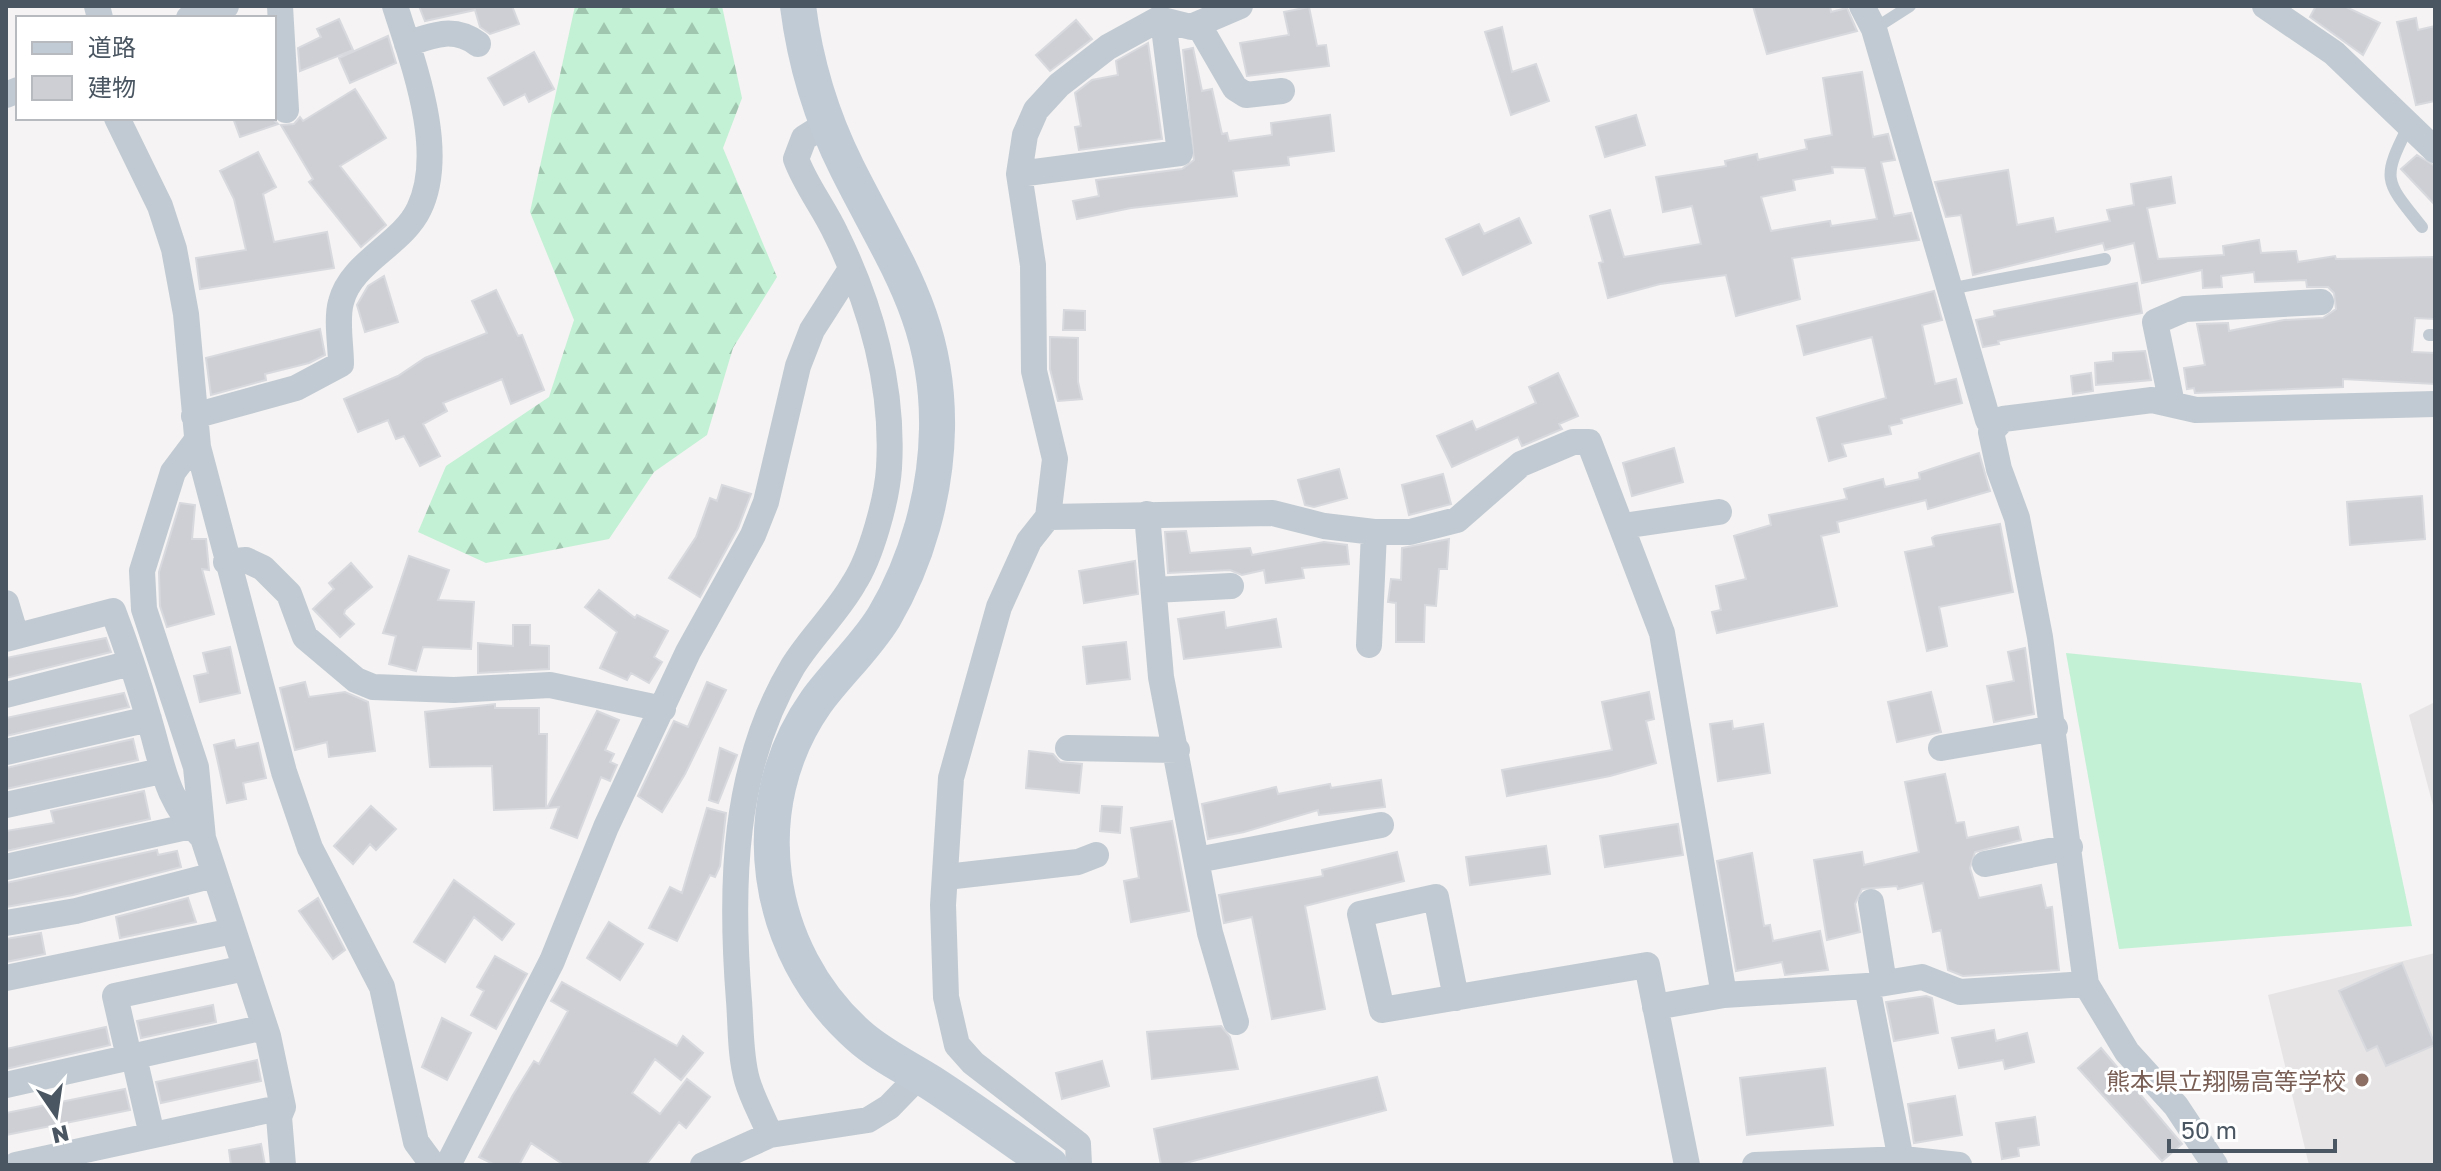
<svg xmlns="http://www.w3.org/2000/svg" width="2441" height="1171" font-family="'Golos Text','Noto Sans JP',sans-serif">
	<style>
		.education { fill: #e6e4e5 }
		.forest { fill: url(#forest-firs) }
		.pitch { fill: #c3f1d5 }
		.building { fill: #cdcfd5; stroke: #d7d9de; stroke-width: 2; fill-rule: evenodd }
		.lines { fill: none; stroke-linecap: round; stroke-linejoin: round }
		.lane { stroke: #c1cad2; stroke-width: 12 }
		.street { stroke: #c1cad2; stroke-width: 26 }
		.secondary { stroke: #c1cbd6; stroke-width: 36 }
		.education-dot { fill: #8d6e63; stroke: #fff; stroke-width: 3 }
		.labels { text-anchor: middle; dominant-baseline: central; stroke-width: 6; stroke-linejoin: round; paint-order: stroke }
		.education-label { font-size: 24px; fill: #785e54; stroke: #fff; text-anchor: end }
	</style>
	<defs>
		<pattern id="forest-firs" width="22" height="20" patternUnits="userSpaceOnUse" patternTransform="scale(2)"><rect width="22" height="20" fill="#c3f1d5"/><path d="M5 1l3.5 6h-7zM16 11l3.5 6h-7z" fill="#a0c6b0"/></pattern>
	</defs>
	<rect width="100%" height="100%" fill="#f5f3f3"/>
	<path class="education" d="M2435,702V813L2409,715Z
		M2435,953V1165H2309L2268,995Z"/>
	<path class="forest" d="M575,6H722L742,98L723,148L777,277L733,348L707,435L654,472L609,539L486,563L418,532L446,466L549,397L574,320L530,212Z"/>
	<path class="pitch" d="M2066,653L2361,683L2412,926L2119,949Z"/>
	<path class="building" d="M419,6H512L519,24L490,34L480,27L475,10L425,21Z
		M1753,6H1830L1831,12L1847,8L1857,31L1767,54Z
		M2316,6H2344L2380,23L2363,55L2310,17Z
		M1309,7L1317,46L1326,45L1329,66L1247,76L1240,43L1289,35L1284,12Z
		M2416,18L2418,30L2435,26V101L2416,105L2397,22Z
		M339,19L353,50L300,71L298,48L321,37L317,29Z
		M1076,20L1092,39L1050,71L1036,55Z
		M1502,27L1512,72L1536,64L1549,101L1511,115L1485,32Z
		M388,36L396,63L350,83L339,58Z
		M1148,43L1162,139L1079,150L1075,127L1081,126L1075,93L1092,80L1118,75L1116,61Z
		M1193,48L1202,91L1212,89L1222,134L1227,133L1229,141L1272,135L1271,123L1330,115L1334,151L1288,157L1289,165L1233,171L1237,196L1131,208L1077,219L1073,201L1099,196L1096,180L1182,169L1194,160L1183,50Z
		M534,52L554,89L529,102L525,94L504,105L488,78Z
		M1862,72L1873,137L1888,134L1895,160L1881,162L1894,216L1911,213L1919,240L1792,258L1800,299L1736,316L1726,275L1660,284L1608,298L1599,263L1603,262L1590,216L1610,210L1624,257L1701,244L1692,206L1663,212L1656,177L1726,166L1725,161L1757,154L1758,160L1807,149L1805,140L1832,135L1823,78ZM1832,167L1865,168L1877,219L1831,226L1830,221L1771,231L1761,197L1795,190L1793,180L1833,173Z
		M355,89L386,138L340,166L386,225L361,247L309,182L313,179L281,125L294,124L300,117L303,121Z
		M1636,115L1645,145L1605,157L1596,127Z
		M233,118H272L278,124L240,137Z
		M258,152L276,187L263,194L274,242L327,232L334,268L200,289L196,258L246,250L234,199L220,171Z
		M2417,155L2435,166V205L2401,169Z
		M2008,170L2017,225L2053,218L2056,232L2110,221L2107,210L2134,205L2131,184L2171,177L2175,203L2147,208L2158,259L2224,255L2223,246L2259,240L2261,253L2296,251L2298,262L2335,256L2336,259L2435,257V319L2415,318L2412,352L2435,353V384L2343,379V387L2195,393L2194,388L2187,389L2184,368L2205,365L2197,324L2228,323L2229,331L2284,320L2323,318L2336,309L2334,293L2328,287H2307L2306,280L2255,282L2254,272L2221,276L2222,287L2203,288L2202,270L2142,283L2134,243L2105,250L2103,243L1973,275L1961,215L1946,217L1935,182Z
		M1519,218L1531,243L1463,275L1446,239L1479,224L1484,234Z
		M384,276L398,322L365,332L357,305L368,286Z
		M2137,283L2142,313L1998,341L1999,344L1983,347L1976,320L1995,316L1994,311Z
		M496,290L518,336L522,335L544,390L511,404L502,379L443,403L447,411L423,424L440,456L420,466L404,436L396,439L388,420L358,432L344,399L398,376L425,358L487,333L472,301Z
		M1934,291L1942,320L1922,325L1935,384L1956,379L1962,403L1901,419L1902,423L1889,426L1891,434L1842,444L1846,456L1829,461L1817,418L1886,398L1872,337L1804,355L1797,326Z
		M1064,310L1085,311V330H1063Z
		M320,329L325,355L309,363L265,374L266,380L211,395L206,358Z
		M1050,337L1078,338V382L1082,399L1058,401L1050,369Z
		M2145,351L2151,380L2096,385L2095,363L2113,361V353Z
		M1558,373L1578,416L1559,424L1562,429L1522,446L1518,437L1452,467L1437,436L1472,421L1476,430L1536,403L1529,387Z
		M2091,373L2093,391L2073,394L2071,376Z
		M1674,448L1683,482L1632,496L1623,463Z
		M1979,453L1990,491L1928,509L1926,500L1837,522L1839,532L1821,536L1837,606L1717,633L1712,612L1721,610L1716,586L1746,579L1734,536L1771,525L1769,515L1847,499L1844,489L1883,479L1885,487L1920,479L1919,473Z
		M1339,469L1347,498L1314,507L1305,505L1298,480Z
		M1443,474L1451,504L1409,515L1402,485Z
		M722,485L751,494L738,528L700,597L669,578L696,537L710,498L717,501Z
		M2422,496L2425,539L2350,545L2347,502Z
		M180,503L195,505L192,539H206L209,570L202,569L214,614L167,627L160,606L159,572Z
		M2000,524L2013,592L1939,607L1947,646L1927,651L1905,552L1934,546L1932,538L1935,536Z
		M1186,531L1190,553L1250,548L1252,555L1324,542L1347,545L1349,564L1302,568L1304,578L1266,583L1264,570L1242,575L1230,570L1168,573L1165,532Z
		M1449,539L1447,569H1439L1436,606L1425,605L1424,642H1396V603L1388,602L1391,579L1401,580L1402,548Z
		M409,556L449,570L438,600L474,602L471,649L423,647L416,671L389,664L396,636L383,633Z
		M1135,561L1138,594L1084,603L1079,571Z
		M351,563L372,587L345,610L344,614L354,624L340,637L313,609L334,589L329,583Z
		M599,590L635,618L637,615L668,631L654,657L662,662L649,683L631,673L627,680L600,668L617,632L585,607Z
		M1224,612L1226,628L1276,619L1281,647L1184,659L1178,619Z
		M513,625H530V645L549,646V669L478,673V643L513,646Z
		M106,638L111,652L6,678V658Z
		M1126,642L1130,679L1087,684L1083,647Z
		M230,647L240,693L200,702L194,676L208,673L203,653Z
		M2025,648L2034,714L1994,722L1987,686L2014,681L2008,652Z
		M305,682L309,697L345,692L368,702L375,751L329,757L327,742L295,750L280,688Z
		M707,682L726,690L685,774L662,812L638,796L674,721L688,727Z
		M1649,692L1654,719L1646,721L1656,763L1610,776L1507,796L1502,770L1612,750L1602,702Z
		M1931,692L1941,732L1897,742L1888,702Z
		M124,693L129,707L6,736V718Z
		M495,704V708H539V734H547L546,808L494,810L492,766L430,767L425,712Z
		M597,711L619,720L605,750L614,754L610,762L617,765L610,781L601,777L577,838L551,828L559,807L547,808Z
		M1732,721L1733,729L1763,724L1770,773L1718,781L1710,724Z
		M133,739L138,760L6,789V768Z
		M234,740L236,748L258,743L266,778L243,783L246,799L227,803L214,745Z
		M720,748L737,755L718,803L709,800Z
		M1029,751L1053,754L1060,762L1082,764L1079,793L1026,788Z
		M1945,774L1956,823L1964,822L1967,838L2018,827L2021,840L1975,852L1970,868L1979,898L2041,885L2046,908L2052,907L2059,970L1963,976L1948,970L1941,930L1933,932L1923,883L1898,889L1897,886L1862,889L1855,904L1860,932L1827,940L1814,860L1862,852L1864,865L1919,852L1905,782Z
		M1381,780L1385,807L1319,815L1318,810L1244,832L1208,839L1202,804L1276,787L1278,794L1330,784L1331,788Z
		M144,791L150,819L6,851V831L54,823L51,811Z
		M371,806L396,829L376,850L370,844L353,864L334,846Z
		M1102,806L1122,807L1120,833L1100,831Z
		M707,808L726,813L720,866L715,877L710,875L677,941L649,928L670,887L682,893Z
		M1172,821L1189,911L1131,922L1124,881L1139,878L1131,828Z
		M1678,824L1683,855L1605,867L1600,836Z
		M1546,846L1550,874L1470,885L1466,857Z
		M157,850L158,855L177,851L181,867L73,895L6,907V883Z
		M1397,852L1404,881L1305,906L1325,1009L1272,1019L1252,917L1224,923L1219,895L1323,876L1322,870Z
		M1752,853L1764,926L1770,925L1773,941L1820,931L1828,970L1785,975L1782,962L1736,971L1717,861Z
		M454,880L514,924L502,940L474,917L445,962L414,942Z
		M188,898L196,922L120,938L116,917Z
		M318,898L345,950L333,959L299,911Z
		M609,922L643,944L620,980L587,958Z
		M41,933L45,954L6,962V939Z
		M495,956L527,974L496,1029L471,1015L484,991L477,987Z
		M2402,963L2435,1045L2386,1066L2377,1046L2367,1051L2339,991Z
		M562,982L677,1046L683,1036L703,1053L681,1080L655,1059L632,1093L660,1114L687,1079L710,1097L686,1128L679,1122L646,1165H564L531,1143L519,1165H495L479,1157L513,1095L534,1061L539,1064L568,1011L551,1001Z
		M1926,996L1932,998L1938,1033L1894,1041L1886,1002Z
		M213,1005L216,1022L141,1038L137,1021Z
		M442,1018L471,1033L447,1080L422,1067Z
		M1221,1026L1230,1037L1238,1069L1152,1079L1147,1032Z
		M106,1027L110,1045L6,1069V1049Z
		M1994,1030L1996,1041L2027,1033L2034,1062L2005,1069L2003,1060L1959,1068L1952,1038Z
		M2101,1048L2182,1144L2162,1161L2078,1068Z
		M257,1060L261,1081L161,1103L156,1082Z
		M1102,1061L1109,1086L1062,1099L1056,1073Z
		M1825,1068L1833,1125L1747,1135L1740,1078Z
		M1377,1077L1386,1110L1178,1165H1161L1154,1129Z
		M125,1089L130,1110L6,1135V1113Z
		M1955,1096L1962,1135L1914,1143L1908,1104Z
		M2035,1117L2039,1145L2018,1148L2019,1156L2002,1159L1996,1123Z
		M261,1144L265,1165H231L229,1150Z"/>
	<g class="lines">
		<path class="lane" d="M1874,29L1910,6
			M2408,127C2381,180 2385,181 2422,227
			M1949,289L2105,259
			M2429,335H2435"/>
		<path class="street" d="M97,6L100,18
			M280,6L286,110
			M1862,6L1874,29L1988,420L1996,426
			M2265,6L2334,53L2435,150
			M189,18L226,6
			M1198,24L1235,88L1246,95L1282,91
			M407,44C433,35 454,26 478,44
			M6,95L18,90
			M117,118L160,206L174,249L186,314L198,447L284,772L310,848L382,987L416,1142L433,1165
			M1019,174L1180,153L1163,20
			M2172,404L2155,322L2185,309L2321,302
			M194,416L296,388L341,364C341,345 336,320 341,302C351,262 402,245 419,209C447,151 413,63 395,6
			M197,440L173,472L142,571L144,609L196,767L203,838
			M1147,514L1161,677L1210,933L1236,1022
			M1048,517L1273,513L1324,526L1374,532H1410L1457,520L1521,464L1573,442H1589L1662,633L1724,995L1867,986L1922,977L1960,992L2086,984
			M1623,526L1719,512
			M226,562L246,560L263,568L289,594L305,637L356,680L373,687L454,690L550,685L663,709
			M1154,590L1231,586
			M6,603L16,636
			M6,639L113,611C126,645 138,681 148,716C163,765 164,798 203,838L268,1036L283,1107L279,1117L283,1165
			M1369,645L1374,532
			M6,695L131,663
			M1068,748L1177,750
			M1941,748L2055,728
			M6,752L149,719
			M6,805L161,771
			M1197,860L1381,825
			M1985,864L2070,847
			M6,867L191,826
			M946,877L1078,862L1096,855
			M1871,902L1884,983
			M6,923L76,911L214,875
			M6,978L233,931
			M1867,986L1902,1165
			M1456,998L1436,897L1360,914L1382,1010L1647,965L1687,1165
			M1655,1007L1724,995
			M129,1057L115,996L245,968
			M134,1057L152,1135
			M6,1085L265,1027
			M770,1135C763,1117 752,1098 747,1080C740,1055 741,1026 739,1001C730,887 732,767 793,666C811,637 837,613 854,583C871,557 887,499 889,468C894,387 871,305 836,234C824,208 806,186 796,159L804,138L828,123
			M16,1165L283,1107
			M448,1165L552,961L606,827L688,652L753,535L766,502L798,366L812,330L851,269
			M703,1165L770,1135L868,1120L889,1107L920,1075
			M1079,1165L1078,1144L973,1063L957,1045L946,997L943,905L951,778L999,607L1029,541L1048,517L1055,459L1034,371L1033,265L1019,174L1025,135L1036,110L1059,85L1108,47L1159,19L1191,27L1240,6
			M1755,1165L1903,1159L1959,1165
			M2215,1165L2176,1106L2127,1052L2086,984L2040,637L2017,518L1999,469L1991,432L2003,419L2152,400L2196,410L2435,404"/>
		<path class="secondary" d="M798,6C805,62 822,118 847,168C893,260 939,320 937,429C936,493 917,561 884,617C865,648 837,673 816,702C742,807 764,951 858,1035C880,1055 908,1068 933,1084C973,1110 1011,1138 1050,1165"/>
	</g>
	<circle class="education-dot" cx="2362" cy="1080" r="8"/>
	<g class="labels">
		<g class="education-label">
			<text x="2346" y="1080">熊本県立翔陽高等学校</text>
		</g>
	</g>
	<rect width="2441" height="1171" fill="none" stroke="#4a5661" stroke-width="16"/>
	<rect x="16" y="16" width="260" height="104" fill="#ffffff" stroke="#b7bbc0" stroke-width="2"/>
	<rect x="32" y="42" width="40" height="12" fill="#c1cbd6" stroke="#b7bbc0" stroke-width="2"/>
	<text x="88" y="56" font-size="24" fill="#4a5661">道路</text>
	<rect x="32" y="76" width="40" height="24" fill="#cdcfd5" stroke="#b7bbc0" stroke-width="2"/>
	<text x="88" y="96" font-size="24" fill="#4a5661">建物</text>
	<g transform="translate(56 1115) rotate(167)" stroke="#ffffff" stroke-width="6" paint-order="stroke">
	<path d="M0-6L14 30L0 20L-14 30Z" fill="#4a5661"/>
	<text y="-12" font-size="22" font-weight="bold" text-anchor="middle" fill="#4a5661">N</text>
	</g>
	<path d="M2169 1139v12h166v-12" fill="none" stroke="#4a5661" stroke-width="4"/>
	<text x="2181" y="1139" font-size="24" fill="#4a5661" stroke="#ffffff" stroke-width="6" paint-order="stroke">50 m</text>
</svg>
